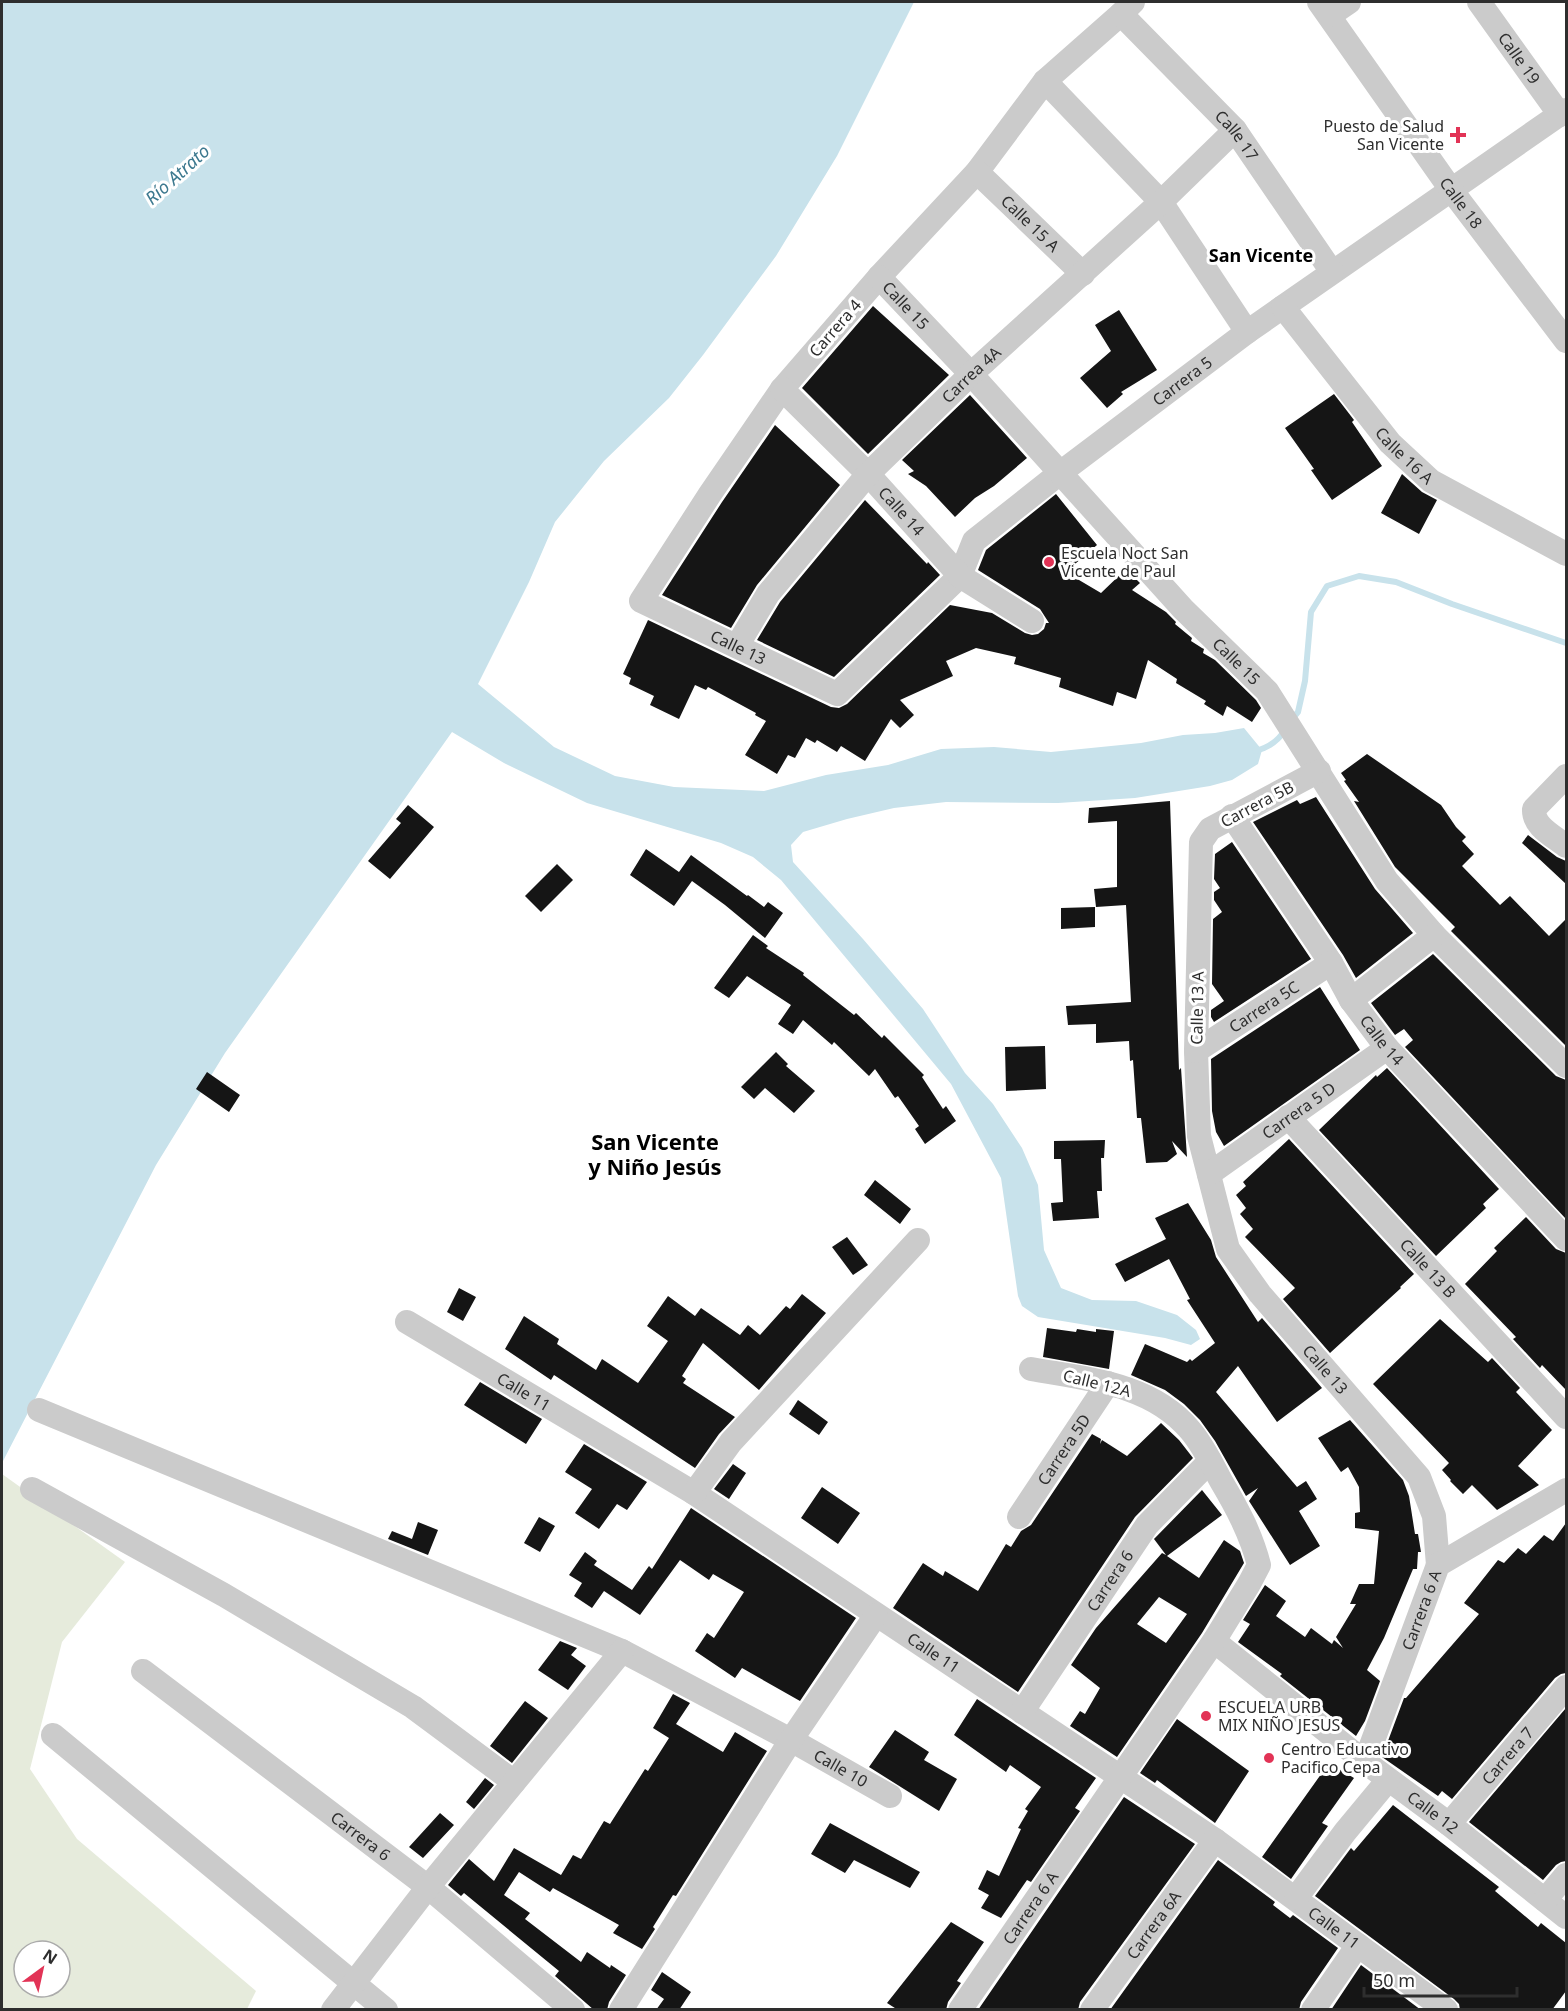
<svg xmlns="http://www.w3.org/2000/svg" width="1568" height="2011" font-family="'Noto Sans',sans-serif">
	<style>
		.green { fill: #e6ebdc; fill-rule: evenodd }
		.water { fill: #c8e2eb }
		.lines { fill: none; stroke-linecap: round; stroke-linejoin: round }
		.stream { stroke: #c8e2eb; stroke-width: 6 }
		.building { fill: #151515; fill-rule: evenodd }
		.minor { stroke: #cbcbcb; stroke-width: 24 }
		.poi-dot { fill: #e23356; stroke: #fff; stroke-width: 2 }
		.labels { text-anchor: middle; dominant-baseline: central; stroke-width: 6; stroke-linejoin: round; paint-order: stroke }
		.street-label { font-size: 16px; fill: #2e2e2e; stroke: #fff }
		.poi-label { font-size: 16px; fill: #2e2e2e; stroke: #fff; text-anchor: start }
		.water-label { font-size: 18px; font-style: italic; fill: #3d798f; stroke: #fff }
		.neighbourhood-label { font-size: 18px; font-weight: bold; fill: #000; stroke: #fff }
		.district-label { font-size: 22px; font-weight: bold; fill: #000; stroke: #fff }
	</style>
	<rect width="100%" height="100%" fill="#fff"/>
	<path class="green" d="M2,1474L125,1562L62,1642L30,1769L77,1839L256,1991L247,2009H2ZM24,1951H60V1987H24Z"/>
	<path class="water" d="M2,2H914L837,156L776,256L703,355L669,398L604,461L555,522L529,582L478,684L554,747L615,776L674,787L764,791L826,775L888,765L941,749L994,747L1051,752L1141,743L1183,735L1215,733L1244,728L1262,750L1258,764L1232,780L1210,786L1135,798L1058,803L946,802L894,808L847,819L803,832L791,845L793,862L863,939L923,1009L965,1073L993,1104L1022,1148L1038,1185L1044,1250L1061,1288L1092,1300L1136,1301L1177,1315L1196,1330L1200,1339L1191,1345L1165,1338L1038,1317L1022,1306L1018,1296L1001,1178L951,1084L781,880L753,857L721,843L587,803L504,763L452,732L225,1053L156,1165L2,1463Z"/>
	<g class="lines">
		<path class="stream" d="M1292,719L1298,712L1305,681L1311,612L1327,586L1359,576L1396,582L1452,604L1566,643
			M1255,751C1268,748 1278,741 1285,730"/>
	</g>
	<path class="building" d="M873,306L949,375L868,454L802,388Z
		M1119,310L1157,370L1121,392L1123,394L1107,408L1080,378L1111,351L1095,325Z
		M1334,394L1354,420L1352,422L1382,466L1332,500L1311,470L1314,469L1285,428Z
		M970,395L1027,458L994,486L975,498L955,517L926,486L908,474L914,471L902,460Z
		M775,425L840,485L757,585L731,628L662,595L722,502Z
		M1402,474L1422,492L1437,500L1419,534L1381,513Z
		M1056,494L1097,545L1068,570L1080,578L1079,580L1101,593L1126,569L1140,583L1132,590L1166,612L1176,622L1175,624L1192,638L1191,641L1202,648L1204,649L1203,653L1215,660L1256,700L1261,708L1252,722L1227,706L1223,716L1204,704L1206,701L1176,683L1177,679L1148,660L1136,699L1117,692L1113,706L1059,687L1061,678L1014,664L1016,657L976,648L946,661L953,676L900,700L914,715L900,728L891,719L865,761L841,746L837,752L817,740L815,743L806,738L795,758L788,755L777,774L745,755L766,721L755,715L756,713L708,687L706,690L695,685L679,719L650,705L654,696L629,684L631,678L623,674L648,620L831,707L839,708L847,704L950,605L992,613L1025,633L1032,635L1038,634L1044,629L1046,623H1049L1040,609L978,570L986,550Z
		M865,500L927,564L928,562L940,575L834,677L757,640L780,602Z
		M1367,754L1441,805L1456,827L1466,837L1462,841L1474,854L1462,866L1500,905L1510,896L1549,936L1566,919V1046L1451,931L1455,927L1395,867L1354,801L1359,802L1344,781L1346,780L1341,773Z
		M1316,797L1375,889L1413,933L1356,978L1343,955L1253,822L1297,800L1300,804Z
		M1170,801L1179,1070L1181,1068L1187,1157L1172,1141L1177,1154L1167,1162L1146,1163L1141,1118H1137L1133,1060L1130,1061L1129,1041L1096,1043V1024L1068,1025L1066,1006L1131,1002L1126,905L1096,907L1094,889L1117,887V821L1088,823L1089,808Z
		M408,805L434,827L390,879L368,861L401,823L396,819Z
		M1528,835L1557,857L1566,861V884L1522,843Z
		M1232,842L1311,959L1214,1022L1211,1017V1010L1224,1001L1212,984L1213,919L1222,912L1214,900V892L1220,888L1214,879L1215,854Z
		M646,849L679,872L691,855L747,896L748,895L764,907L768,902L783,913L765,938L725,905L692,881L674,906L630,875Z
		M557,864L573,880L541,912L525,896Z
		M1095,907V927L1061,929V908Z
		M753,935L768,946L766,948L804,973L803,975L854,1015L856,1013L882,1038L884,1035L924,1075L922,1077L943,1109L946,1106L956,1121L925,1144L915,1129L919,1126L898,1096L895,1098L875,1069L869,1076L834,1042L832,1045L803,1020L793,1034L778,1024L791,1005L747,976L729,998L714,988Z
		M1433,954L1556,1076L1566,1080V1219L1405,1047L1413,1040L1404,1029L1395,1035L1371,1003Z
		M1320,987L1360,1050L1224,1146L1216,1132L1212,1111L1211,1059Z
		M1045,1046L1046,1089L1006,1091L1005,1047Z
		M776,1052L788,1064L786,1066L815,1091L794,1113L765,1088L754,1099L741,1087Z
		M1387,1068L1499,1189L1483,1204L1486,1208L1436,1256L1319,1130L1376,1075L1377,1077Z
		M207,1072L240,1095L229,1112L196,1089Z
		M1289,1139L1414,1274L1400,1287L1401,1288L1330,1353L1283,1299L1295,1288L1245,1237L1253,1229L1240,1214L1246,1208L1236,1195L1246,1186L1243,1182Z
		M1105,1140L1104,1158H1101L1102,1191H1097L1099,1218L1053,1221L1051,1203L1063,1202L1061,1159H1054V1141Z
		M875,1180L911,1209L900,1224L864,1195Z
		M1188,1203L1211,1240L1216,1257L1258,1322L1262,1318L1322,1388L1277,1422L1238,1366L1216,1392L1297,1487L1306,1481L1317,1499L1299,1511L1320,1546L1290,1565L1249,1501L1258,1488L1246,1496L1215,1441L1200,1420L1184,1404L1165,1390L1131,1375L1145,1344L1187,1362L1190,1359L1192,1361L1215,1343L1187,1300L1190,1299L1169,1259L1125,1282L1115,1264L1166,1239L1155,1218Z
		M1526,1217L1556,1249L1566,1253V1390L1542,1365L1540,1368L1513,1339L1516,1337L1465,1284L1497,1251L1494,1248Z
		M847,1237L868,1265L853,1275L832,1247Z
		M459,1288L476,1297L463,1321L447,1312Z
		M802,1294L826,1313L759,1390L703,1343L682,1376L686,1379L683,1383L735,1417L719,1434L695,1468L554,1375L551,1380L505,1349L524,1316L559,1339L557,1344L596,1370L602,1359L638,1383L668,1341L647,1326L668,1296L695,1316L701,1308L740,1335L748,1325L760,1335L786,1306L790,1309Z
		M1440,1319L1488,1362L1492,1358L1520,1388L1516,1392L1552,1430L1518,1466L1539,1485L1497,1510L1472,1485L1463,1494L1450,1481L1451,1480L1442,1470L1449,1463L1373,1384Z
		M1047,1328L1076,1332L1077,1329L1096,1332V1329L1114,1331L1109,1369L1043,1357Z
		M480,1382L542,1419L526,1444L464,1405Z
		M798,1400L828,1422L819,1435L789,1414Z
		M1350,1420L1403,1480L1409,1496L1415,1534H1418L1421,1552H1418L1417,1569H1413L1384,1638L1367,1670L1380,1681L1365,1721L1356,1736L1280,1676L1282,1674L1238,1642L1250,1624L1243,1620L1265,1585L1286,1601L1276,1616L1305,1637L1311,1628L1332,1644L1334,1640L1343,1648L1336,1637L1356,1604H1350L1359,1584H1374L1379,1531L1355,1528V1513L1360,1512L1359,1487L1348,1467L1341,1472L1318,1438Z
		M1161,1423L1179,1440L1193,1458L1135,1517L1018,1692L893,1608L923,1563L943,1576L945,1571L978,1591L1006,1544L1011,1547L1021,1531L1031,1525L1092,1434L1101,1439L1100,1444L1102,1440L1127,1456Z
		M584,1444L647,1482L627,1510L617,1504L599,1529L575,1513L592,1489L565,1472Z
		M733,1464L746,1473L729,1499L714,1489Z
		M822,1487L860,1513L838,1544L801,1518Z
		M1202,1490L1222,1515L1167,1556L1199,1578L1224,1540L1240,1551L1244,1563L1202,1633L1117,1757L1070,1726L1080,1711L1085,1714L1100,1688L1071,1665L1096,1628L1162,1553L1166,1555L1154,1539ZM1159,1597L1187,1614L1166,1643L1137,1624Z
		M691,1508L856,1618L800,1701L742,1668L735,1678L695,1651L707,1633L714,1638L744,1592L713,1574L709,1580L680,1560L640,1615L604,1591L592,1608L574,1596L582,1583L569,1575L585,1552L597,1561L594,1565L632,1590L649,1566L652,1569Z
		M539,1517L555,1526L540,1552L524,1543Z
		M418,1522L438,1530L428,1555L388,1539L392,1531L412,1539Z
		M1566,1523V1673L1561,1674L1555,1678L1452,1799L1442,1791L1438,1796L1382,1757L1404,1698H1406L1479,1614L1464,1603L1498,1560L1504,1563L1518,1548L1526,1554L1544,1535L1553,1541Z
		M560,1641L577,1648L571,1655L586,1666L568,1690L538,1670Z
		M673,1694L690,1703L676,1724L723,1752L735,1732L767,1751L676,1896L673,1895L653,1927L655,1929L642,1949L613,1933L619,1925L553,1888L550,1892L519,1872L504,1895L530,1913L525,1919L581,1962L587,1952L610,1968L611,1965L626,1975L609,2002L607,2010H594L555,1976L559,1971L464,1893L461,1896L448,1885L469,1859L494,1881L514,1848L561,1875L573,1855L581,1859L604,1821L610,1824L645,1769L648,1771L669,1738L653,1728Z
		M977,1699L1096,1778L1075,1808L1080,1811L1031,1882L1027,1880L1001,1918L981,1908L989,1895L978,1889L987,1870L999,1876L1021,1829L1018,1828L1028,1811L1025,1809L1041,1787L1010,1765L1006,1772L954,1735Z
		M525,1701L548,1718L512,1763L490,1746Z
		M1566,1708V1861L1561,1862L1556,1865L1543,1880L1469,1822Z
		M1177,1719L1249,1771L1215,1823L1157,1780L1155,1783L1140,1773Z
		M895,1730L929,1752L924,1760L957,1779L939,1811L869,1767Z
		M1329,1763L1354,1778L1322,1823L1328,1826L1291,1879L1262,1857Z
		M485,1778L494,1785L474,1809L466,1802Z
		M1124,1797L1195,1844L1080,2002L1078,2010H978Z
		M1393,1805L1499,1887L1495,1891L1538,1927L1541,1923L1566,1943V1991L1552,2010H1460L1459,2004L1454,1999L1315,1896L1351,1848L1354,1851Z
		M440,1813L454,1825L423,1858L409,1847Z
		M830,1823L920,1872L910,1888L854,1860L845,1873L811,1854Z
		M1218,1860L1275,1902L1273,1905L1290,1918L1293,1915L1338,1948L1301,2002L1299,2010H1110Z
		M951,1922L984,1942L957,1981L961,1983L948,2002L946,2010H898L887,2003Z
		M1361,1965L1421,2010H1331Z
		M662,1972L691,1992L679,2010H656L664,1999L651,1990Z"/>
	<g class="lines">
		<g class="minor">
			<path id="s1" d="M1133,2L1121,14L1045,81L977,172L879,277L782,389L710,494L641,601L837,694L960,576L974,541L1060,473L1247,332L1566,110"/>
			<path id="s2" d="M1319,2L1452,191L1566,341"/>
			<path id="s3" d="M1479,2L1560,115"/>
			<path id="s4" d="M1121,14L1235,130L1332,272"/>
			<path d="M1330,15L1349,2"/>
			<path d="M1045,81L1161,202L1247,332"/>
			<path id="s5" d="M977,172L1083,274"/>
			<path id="s6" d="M879,277L971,374L1183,609L1267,691L1387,881L1434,935L1566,1066"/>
			<path id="s7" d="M1283,307L1390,443L1431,481L1566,554"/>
			<path id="s8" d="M782,389L868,474L960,576L1032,621"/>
			<path id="s9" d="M737,646L768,594L868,474L971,374L1161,202L1235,130"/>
			<path id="s10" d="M1319,771L1210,829L1201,842L1196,1051L1199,1136L1228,1249L1260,1294L1419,1477L1434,1516L1438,1565"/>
			<path d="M1566,776L1534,809C1533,827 1554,836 1566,846"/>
			<path id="s11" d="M1232,816L1331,963L1351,1000L1387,1048L1566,1239"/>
			<path d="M1351,1000L1434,935"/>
			<path id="s12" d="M1196,1051L1331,963"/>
			<path id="s13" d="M1288,1117L1566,1417"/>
			<path id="s14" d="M1209,1174L1387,1048"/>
			<path id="s15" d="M407,1322L694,1493L1215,1840L1446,2010"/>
			<path id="s16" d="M39,1410L622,1651L791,1740L890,1796"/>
			<path d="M32,1489L224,1595L413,1707L514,1782"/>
			<path d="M694,1493L731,1442L918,1240"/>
			<path id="s17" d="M1019,1517L1108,1383"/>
			<path id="s18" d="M1214,1641L1365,1762L1449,1824L1566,1917"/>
			<path id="s19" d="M143,1671L428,1887L573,2010"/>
			<path id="s20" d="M1022,1712L1147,1525L1210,1461"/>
			<path d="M53,1735L386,2010"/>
			<path id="s21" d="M1365,1762L1438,1565L1566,1490"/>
			<path id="s22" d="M1449,1824L1566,1687"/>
			<path d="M1296,1898L1345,1832L1388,1780"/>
			<path d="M1545,1900L1566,1875"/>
			<path d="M333,2010L428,1887L622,1651"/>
			<path d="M621,2010L791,1740L876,1615"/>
			<path id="s23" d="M960,2010L1214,1641L1249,1584L1259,1565C1251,1534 1237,1508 1221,1481C1212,1464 1203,1445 1190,1430C1151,1383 1086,1379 1031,1369"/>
			<path id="s24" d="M1092,2010L1215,1840"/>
			<path d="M1313,2010L1358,1945"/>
		</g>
	</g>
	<g class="poi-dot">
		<path d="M1455 126h6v6h6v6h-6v6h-6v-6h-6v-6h6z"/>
		<circle cx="1049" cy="562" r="6"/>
		<circle cx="1206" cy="1716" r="6"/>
		<circle cx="1269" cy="1758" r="6"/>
	</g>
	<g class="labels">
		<g class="street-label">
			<text stroke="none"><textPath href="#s3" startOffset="69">Calle 19</textPath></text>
			<text stroke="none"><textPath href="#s4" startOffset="168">Calle 17</textPath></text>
			<text stroke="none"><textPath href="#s2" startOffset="246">Calle 18</textPath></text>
			<text stroke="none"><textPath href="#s5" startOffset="74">Calle 15 A</textPath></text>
			<text stroke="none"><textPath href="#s6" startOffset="39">Calle 15</textPath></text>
			<text transform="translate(835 328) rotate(-49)">Carrera 4</text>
			<text stroke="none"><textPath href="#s9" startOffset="360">Carrea 4A</textPath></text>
			<text stroke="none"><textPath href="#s1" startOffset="1466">Carrera 5</textPath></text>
			<text stroke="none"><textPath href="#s7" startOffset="192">Calle 16 A</textPath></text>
			<text stroke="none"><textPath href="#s8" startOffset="171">Calle 14</textPath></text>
			<text stroke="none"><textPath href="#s1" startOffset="886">Calle 13</textPath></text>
			<text stroke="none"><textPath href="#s6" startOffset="525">Calle 15</textPath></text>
			<text transform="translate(1257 804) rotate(-28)">Carrera 5B</text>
			<text stroke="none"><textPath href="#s12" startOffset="81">Carrera 5C</textPath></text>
			<text transform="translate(1197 1008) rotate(-89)">Calle 13 A</text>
			<text stroke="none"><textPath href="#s11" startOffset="270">Calle 14</textPath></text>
			<text stroke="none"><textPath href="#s14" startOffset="110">Carrera 5 D</textPath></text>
			<text stroke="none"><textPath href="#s13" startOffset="206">Calle 13 B</textPath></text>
			<text stroke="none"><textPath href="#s10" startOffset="705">Calle 13</textPath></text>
			<text transform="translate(1097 1383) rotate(14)">Calle 12A</text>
			<text stroke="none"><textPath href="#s15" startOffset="136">Calle 11</textPath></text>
			<text stroke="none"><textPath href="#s17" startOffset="81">Carrera 5D</textPath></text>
			<text stroke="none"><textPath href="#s20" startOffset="158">Carrera 6</textPath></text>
			<text stroke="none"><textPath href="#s21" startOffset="162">Carrera 6 A</textPath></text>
			<text stroke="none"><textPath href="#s15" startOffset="622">Calle 11</textPath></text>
			<text stroke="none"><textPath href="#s22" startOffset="90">Carrera 7</textPath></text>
			<text stroke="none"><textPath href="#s16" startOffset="879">Calle 10</textPath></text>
			<text stroke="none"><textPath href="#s18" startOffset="278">Calle 12</textPath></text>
			<text stroke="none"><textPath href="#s19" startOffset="273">Carrera 6</textPath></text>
			<text stroke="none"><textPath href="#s23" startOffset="124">Carrera 6 A</textPath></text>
			<text stroke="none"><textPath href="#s24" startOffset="105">Carrera 6A</textPath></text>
			<text stroke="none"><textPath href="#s15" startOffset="1108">Calle 11</textPath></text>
		</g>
		<g class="poi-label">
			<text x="1444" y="126" text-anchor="end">Puesto de Salud<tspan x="1444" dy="18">San Vicente</tspan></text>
			<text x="1061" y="553">Escuela Noct San<tspan x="1061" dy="18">Vicente de Paul</tspan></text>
			<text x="1218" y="1707">ESCUELA URB<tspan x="1218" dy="18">MIX NIÑO JESUS</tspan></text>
			<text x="1281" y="1749">Centro Educativo<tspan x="1281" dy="18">Pacifico Cepa</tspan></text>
		</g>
		<g class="water-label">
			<text transform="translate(177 174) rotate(-42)">Río Atrato</text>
		</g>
		<g class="neighbourhood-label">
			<text x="1261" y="255">San Vicente</text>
		</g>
		<g class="district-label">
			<text x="655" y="1141">San Vicente<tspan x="655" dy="25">y Niño Jesús</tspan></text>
		</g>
	</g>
	<rect width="1568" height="2011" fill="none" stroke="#2e2e2e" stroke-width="6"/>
	<g transform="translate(42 1969) rotate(33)"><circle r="28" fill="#ffffff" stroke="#ababab" stroke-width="1.5"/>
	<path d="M0-4.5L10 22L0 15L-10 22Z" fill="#e23356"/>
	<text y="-9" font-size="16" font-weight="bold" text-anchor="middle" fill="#2e2e2e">N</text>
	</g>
	<path d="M1364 1987v9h153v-9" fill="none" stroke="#2e2e2e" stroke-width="3"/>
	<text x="1373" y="1987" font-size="18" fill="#2e2e2e" stroke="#ffffff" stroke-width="4.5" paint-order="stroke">50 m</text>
</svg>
